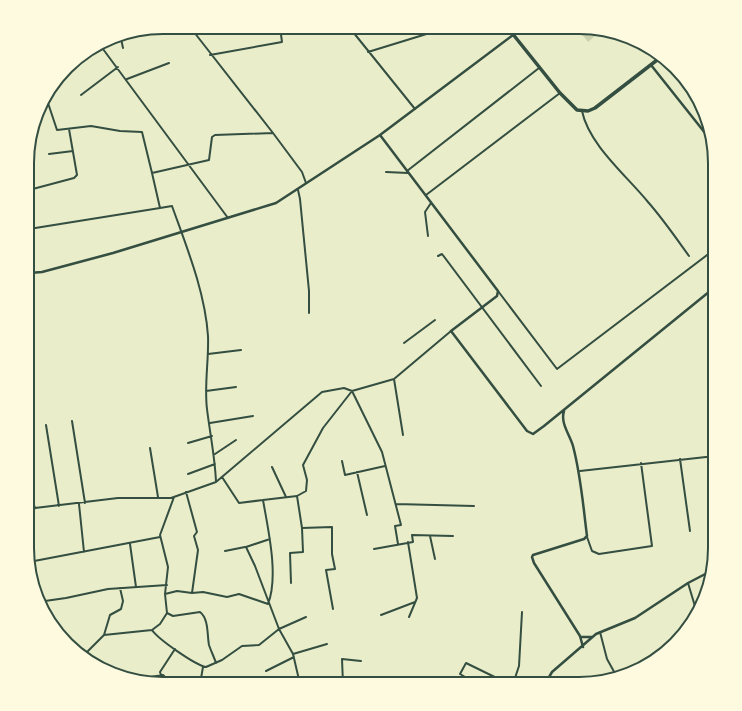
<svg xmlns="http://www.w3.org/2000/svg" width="742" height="711" font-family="'Alegreya Sans',sans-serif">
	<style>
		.green { fill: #cad2ad }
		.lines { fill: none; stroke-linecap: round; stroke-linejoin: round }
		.minor { stroke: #344e41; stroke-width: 2 }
		.tertiary { stroke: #344e41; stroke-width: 2.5 }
		.trunk { stroke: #344e41; stroke-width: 3.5 }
		.rim { fill: none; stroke: #344e41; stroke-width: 2 }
	</style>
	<rect width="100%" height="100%" fill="#e9edc9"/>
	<path class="green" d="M577,28L602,30L588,42Z"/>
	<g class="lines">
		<path class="minor" d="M190,27L273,133L302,172L306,183
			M349,27L415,109
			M120,34L123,48
			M513,35L523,28
			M100,45L228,218
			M368,52L446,28
			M210,55L282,42L280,27
			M127,79L169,63
			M45,94L57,130L91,126L120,131L142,132L152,173
			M81,95L118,67
			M582,111C589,145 627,176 648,202C663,219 676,238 689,256
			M49,154L73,151
			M407,171L539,68
			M386,172L408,173
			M29,190L74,178L77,175L69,129
			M298,190L300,199L309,291V313
			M426,195L560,93
			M29,229L160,208
			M428,236L425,212L431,203
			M438,256L442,254L541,386
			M498,291L557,369L715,249
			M404,343L435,320
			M208,354L241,350
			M715,372L712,373L715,381
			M394,379L403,435
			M206,391L236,387
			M352,391L382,452L401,525L395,526L398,544
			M72,421L85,503
			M210,423L253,416
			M46,425L59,506
			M188,443L212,436
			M150,448L158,497
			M215,454L236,440
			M711,456L713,480
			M680,459L690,531
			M342,461L345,475L385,466
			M272,467L286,497
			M580,471L715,456
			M357,472L367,515
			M188,474L215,464
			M222,477L239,503L263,500
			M216,482C215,457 210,434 207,409C204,385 209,360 208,336C205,292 187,248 172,206L160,208L152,173L209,160L212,137L215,135L273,133
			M28,488L35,508
			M186,492L197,532L194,536L198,550L192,593L203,592L227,597L239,594L268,604C279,576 268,529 263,500L297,496
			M174,497L160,535L168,567L165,594L167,613L173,616L200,612C209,619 207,635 209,645C211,651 214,657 216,663
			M79,504L84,552
			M396,504L474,506
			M27,522L30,514L35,508L118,498H171L216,482L322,392L344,388L352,391L394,379L451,331
			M708,534L715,533
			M430,536L435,559
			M587,537L592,551L599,554L652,546L641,463
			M270,539L246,547L255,566L279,629L306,617
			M408,542L417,598L409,617
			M130,544L136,587
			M374,549L413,542L412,535L453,536
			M225,551L245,547
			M29,562L160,537
			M291,583L290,553L303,552L302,528
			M688,583L697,613
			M165,594L177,591L192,593
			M38,602L66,598L108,589L167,585
			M333,609L326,570L335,569L332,554V527L302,528L297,496L306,491L307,480L303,465L323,428L352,391
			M381,615L415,602
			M152,630C158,639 195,665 206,667L222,660L242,646L259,645L279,629L293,654L300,684
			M600,632L607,659L617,677
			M104,635L152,630L160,624L167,613
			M293,654L327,644
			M84,655L104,635L110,615L121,609L123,601L120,588
			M266,671L294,657
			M161,675L160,672L175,649
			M138,679L163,675L172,684
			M200,684L203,667
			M343,684L342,659L361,661
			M477,684L460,674L466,663L509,684
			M513,684L519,666L522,612"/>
		<path class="tertiary" d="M651,65L713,143
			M380,135L498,291L497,296L451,331L527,431L533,434L544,426L715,287
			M29,273L42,272L113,253L276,203L380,135L513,35
			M564,411C560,423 570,435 573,446C581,476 583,505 587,536L584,539L533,555L532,557L534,563L580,636L583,647
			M581,637H592
			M545,684L552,672L596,634L635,618L688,583L711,571"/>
		<path class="trunk" d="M508,28L560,93L577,110L588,111L595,108L661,57"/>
	</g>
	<path d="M0 0H742V711H0ZM163 34H579A129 129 0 0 1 708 163V548A129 129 0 0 1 579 677H163A129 129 0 0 1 34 548V163A129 129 0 0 1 163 34Z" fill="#fefae0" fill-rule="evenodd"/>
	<path class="rim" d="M163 34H579A129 129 0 0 1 708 163V548A129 129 0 0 1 579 677H163A129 129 0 0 1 34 548V163A129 129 0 0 1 163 34Z"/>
</svg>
